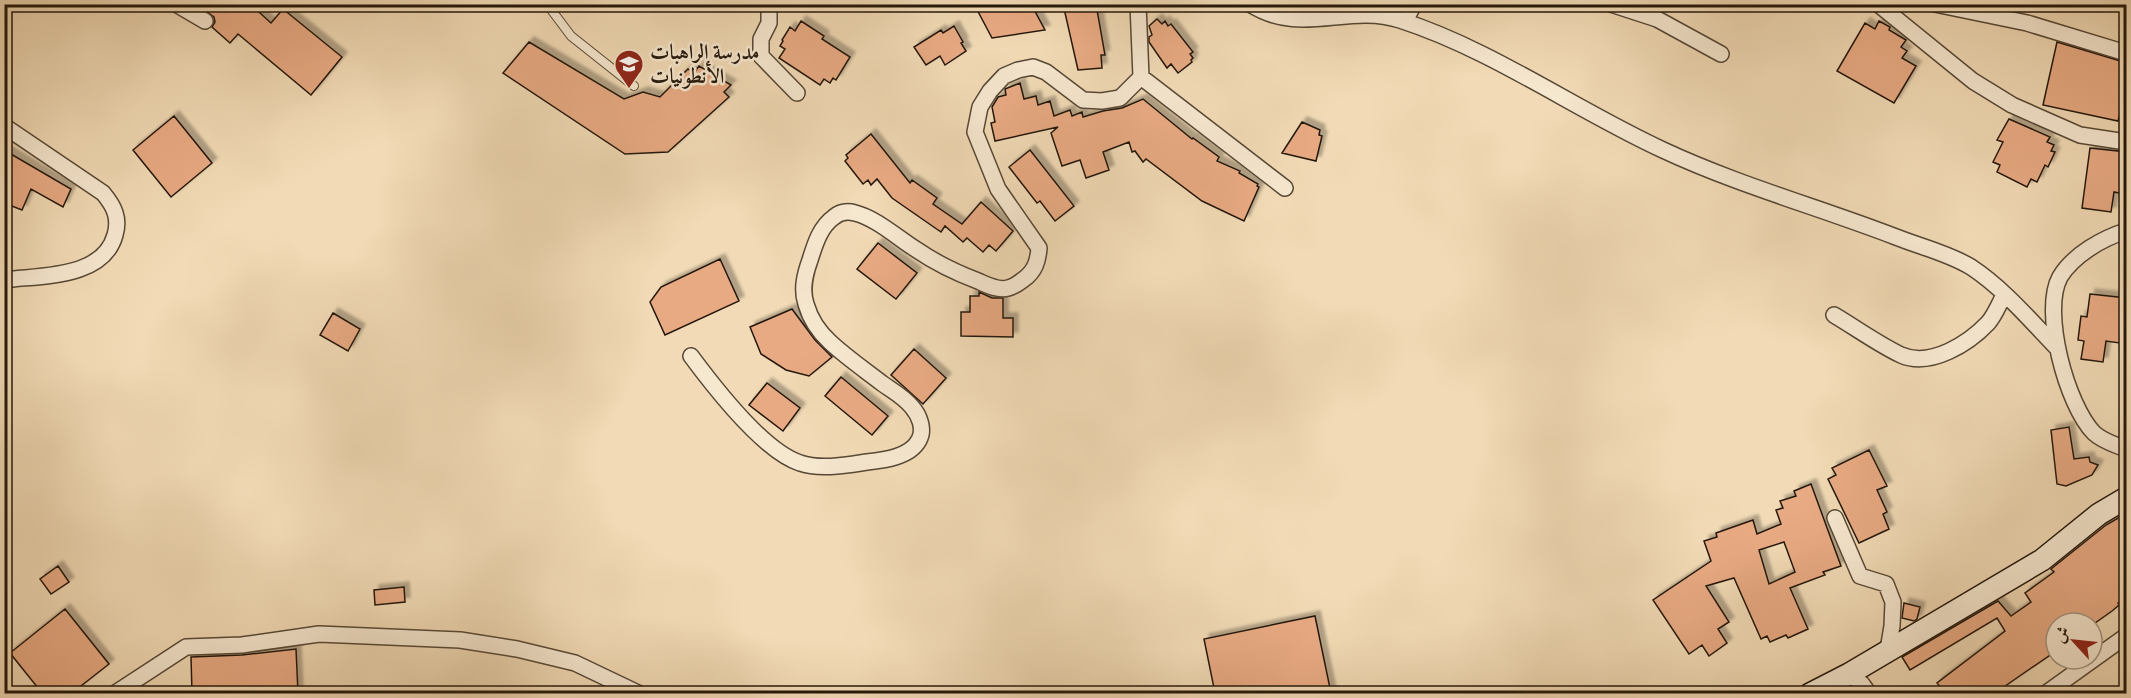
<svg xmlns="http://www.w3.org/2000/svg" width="2131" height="698" font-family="'IM FELL Double Pica',Amiri,serif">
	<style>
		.building { fill: #e8aa83; stroke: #24180b; stroke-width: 1.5; fill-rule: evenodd; filter: url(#shadow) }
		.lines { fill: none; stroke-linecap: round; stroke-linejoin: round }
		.lane-casing { stroke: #574836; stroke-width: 10 }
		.street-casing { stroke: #574836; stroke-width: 18 }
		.secondary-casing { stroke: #24180b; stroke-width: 24 }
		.lane { stroke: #f6e7cf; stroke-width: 8 }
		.street { stroke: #f6e7cf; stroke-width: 15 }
		.secondary { stroke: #f6e7cf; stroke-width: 21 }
		.labels { text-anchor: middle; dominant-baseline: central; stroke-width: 5; stroke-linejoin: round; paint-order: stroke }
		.poi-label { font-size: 21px; font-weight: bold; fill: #24180b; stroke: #f6e7cf; text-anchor: start }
	</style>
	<defs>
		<filter id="shadow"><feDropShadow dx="5" dy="-5" stdDeviation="1.5" flood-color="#0004"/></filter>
	</defs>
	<rect width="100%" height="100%" fill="#f1dab5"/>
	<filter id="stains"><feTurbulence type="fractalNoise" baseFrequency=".00333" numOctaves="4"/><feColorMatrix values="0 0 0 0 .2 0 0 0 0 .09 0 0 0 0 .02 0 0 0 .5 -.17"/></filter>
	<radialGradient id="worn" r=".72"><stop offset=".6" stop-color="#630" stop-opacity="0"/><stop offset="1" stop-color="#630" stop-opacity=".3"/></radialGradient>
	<path class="building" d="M201,4H250L271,23L283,9L342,57L311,95L238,34L230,43L212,27L215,22L214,17L200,7Z
		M974,4H1031L1045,30L992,38Z
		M1063,4H1096L1105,55H1101L1102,68L1078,70Z
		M1157,19L1162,24L1165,21L1168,26L1171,24L1193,52L1190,54L1193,58L1191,60L1192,62L1178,73L1171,64L1167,68L1149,42V37L1152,35L1149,26Z
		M801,21L824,36L822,39L850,57L836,80L833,78L830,83L824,79L820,85L779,58L785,49L780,46L783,41L782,40L790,27L795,31Z
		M1879,21L1890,27L1889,30L1906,40L1901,47L1907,51L1902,58L1916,66L1894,103L1837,71L1865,23L1875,29Z
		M954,26L963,42L961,43L966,51L945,65L940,56L926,65L914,47L941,30L943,33Z
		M529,42L624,99L643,92L660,97L688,69L694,73L699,66L731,85L724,92L729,97L668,152L625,154L503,73Z
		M2057,42L2127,63V85L2118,121L2043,105Z
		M1020,83L1024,99L1036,96L1038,105L1050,101L1054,116L1070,110L1072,116L1082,112L1083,117L1103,111L1122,108L1143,99L1192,139L1193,138L1219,157L1217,161L1240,171L1239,173L1258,184L1257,186L1259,187L1244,221L1202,201L1146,159L1143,162L1135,151L1132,152L1129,142L1103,152L1109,170L1086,178L1080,160L1062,166L1051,133L1058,127L995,141L991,123L995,122L992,107L998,97L1006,95L1005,89Z
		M174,116L212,163L171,197L133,150Z
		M2009,119L2050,137L2047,142L2054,145L2051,151L2055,152L2048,167L2045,165L2037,182L2031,179L2027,187L1997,172L2000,165L1993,162L2003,142L1997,140Z
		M1302,122L1320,130L1319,135L1322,136L1316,161L1282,153Z
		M871,134L910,183L912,180L937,198L933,204L962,224L981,202L1013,231L996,251L989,245L983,252L967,238L963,242L945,226L941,232L892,198L877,179L871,185L868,180L863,184L845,161L848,158L846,155Z
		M2090,148L2127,152V187L2124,194L2114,192L2111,212L2082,208Z
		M4,150L71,189L63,207L31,189L22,210L4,203Z
		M1030,150L1074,206L1055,221L1040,201L1037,203L1009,167Z
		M878,243L917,273L896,299L857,269Z
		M720,259L739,301L665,335L650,302L661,287Z
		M979,292L992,298H1003V318H1013V337L961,336V312H970V296H979Z
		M2090,294L2127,298V344L2106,341L2103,362L2081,359L2084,341L2078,340L2081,316L2087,317Z
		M792,309L815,340L832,357L809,376L786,370L761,354L750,327Z
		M333,313L360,329L348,351L320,335Z
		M914,349L946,378L923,404L891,375Z
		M841,377L888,416L872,435L825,396Z
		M767,383L800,408L783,431L749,405Z
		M2069,427L2074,459L2089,457L2090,462L2098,465L2092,475L2066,486L2057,484L2051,430Z
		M1869,450L1887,486L1877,490L1887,512L1883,514L1889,529L1859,543L1828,479L1836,475L1832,468Z
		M1811,484L1841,566L1823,572L1825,575L1790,588L1808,629L1788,638L1786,635L1770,642L1767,636L1761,639L1734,578L1706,586L1729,622L1718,629L1727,643L1709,656L1702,645L1689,654L1653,600L1711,561L1704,541L1717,537L1716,533L1753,520L1757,534L1781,524L1776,510L1783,508L1780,501L1796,496L1794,491ZM1784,542L1795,572L1769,584L1759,550Z
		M2127,513V597L2118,603L2119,605L2112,611L2095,623H2056V651L1995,693H1945L1937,683L2005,631L1997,618L1910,670L1902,657L1998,601L2011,616L2031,602L2025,593L2054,572L2051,569L2106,525Z
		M58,566L69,582L51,594L40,579Z
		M404,587L405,602L375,605L374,590Z
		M1904,603L1920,607L1917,619L1914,621L1902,618Z
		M65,609L109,664L72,693H42L10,653Z
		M1315,616L1331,693H1215L1204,639Z
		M296,649L298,693H192L191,657L242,655Z"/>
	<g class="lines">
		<g class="lane-casing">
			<path id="lane" d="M547,4L571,36L634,86"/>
		</g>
		<g class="street-casing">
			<path id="street" d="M176,4L205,21
				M769,4V23L761,39V56L797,93
				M1250,4C1301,37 1347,3 1400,20C1493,50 1574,109 1663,150C1738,185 1818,207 1896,237C1921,247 1948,253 1971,267C2003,288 2030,320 2057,348
				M1611,4L1657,19L1721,54
				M1878,4L1973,81L2012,105L2080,135L2126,142
				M1935,4L2027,23L2126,53
				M1405,21L1414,4
				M1141,77L1285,188
				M4,126L103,193C114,206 120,218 115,235C103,279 40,275 4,280
				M2126,231C2103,238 2073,255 2060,277C2041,311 2067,406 2094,433C2102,441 2116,445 2126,449
				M1834,315C1856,328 1878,344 1901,355C1931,368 1969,343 1988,323C1995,315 1999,304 2004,295
				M691,356C714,387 763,451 800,463C820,470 847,465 867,462C885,460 910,457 919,440C925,429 919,415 912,407C904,397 893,391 883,384C865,370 846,357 830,342C819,332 810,318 806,304C801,289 805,274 810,260C815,244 820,227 834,217C840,212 848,211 855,213C876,218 899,239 917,250C936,263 957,273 978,281C987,285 998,291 1008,288C1014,287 1020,282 1024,279C1035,271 1038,261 1039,248L998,189L975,132L980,107L990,91L1004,76L1018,70L1033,67L1046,72L1083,100L1102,101L1120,98L1141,77L1138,4
				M1835,518L1860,576L1886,584L1893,602L1892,626L1888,650
				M1849,674L1862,684L1869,694
				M114,694L186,647L242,645L319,634L460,640L517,649L575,663L640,694
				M2045,694L2126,636"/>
		</g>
		<g class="secondary-casing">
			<path id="secondary" d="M1810,694L1849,674L2042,560L2099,514L2126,498"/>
		</g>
		<use href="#lane" class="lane"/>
		<use href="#street" class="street"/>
		<use href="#secondary" class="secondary"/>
	</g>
	<defs>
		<g id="school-pin" transform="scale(1.5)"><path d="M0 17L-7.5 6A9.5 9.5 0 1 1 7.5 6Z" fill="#8f2418" stroke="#f6e7cf"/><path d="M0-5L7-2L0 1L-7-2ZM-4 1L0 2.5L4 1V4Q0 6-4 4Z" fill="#fff"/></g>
	</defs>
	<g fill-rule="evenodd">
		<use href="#school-pin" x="629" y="64"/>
	</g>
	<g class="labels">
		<g class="poi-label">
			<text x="650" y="52">مدرسة الراهبات<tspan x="650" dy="24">الأنطونيات</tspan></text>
		</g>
	</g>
	<rect width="2131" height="698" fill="none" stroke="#f1dab5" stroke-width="24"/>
	<rect x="6" y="6" width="2119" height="686" fill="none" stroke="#24180b" stroke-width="3"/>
	<rect x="12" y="12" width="2107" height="674" fill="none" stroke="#24180b" stroke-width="1.5"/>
	<g transform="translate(2074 641) rotate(297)"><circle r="28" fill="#f6e7cf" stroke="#a29481" stroke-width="1.5"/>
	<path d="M0-4.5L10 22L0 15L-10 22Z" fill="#8f2418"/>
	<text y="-9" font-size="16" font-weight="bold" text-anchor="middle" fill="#24180b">ش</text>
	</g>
	<rect width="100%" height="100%" filter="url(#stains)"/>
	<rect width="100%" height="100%" fill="url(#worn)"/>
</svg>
